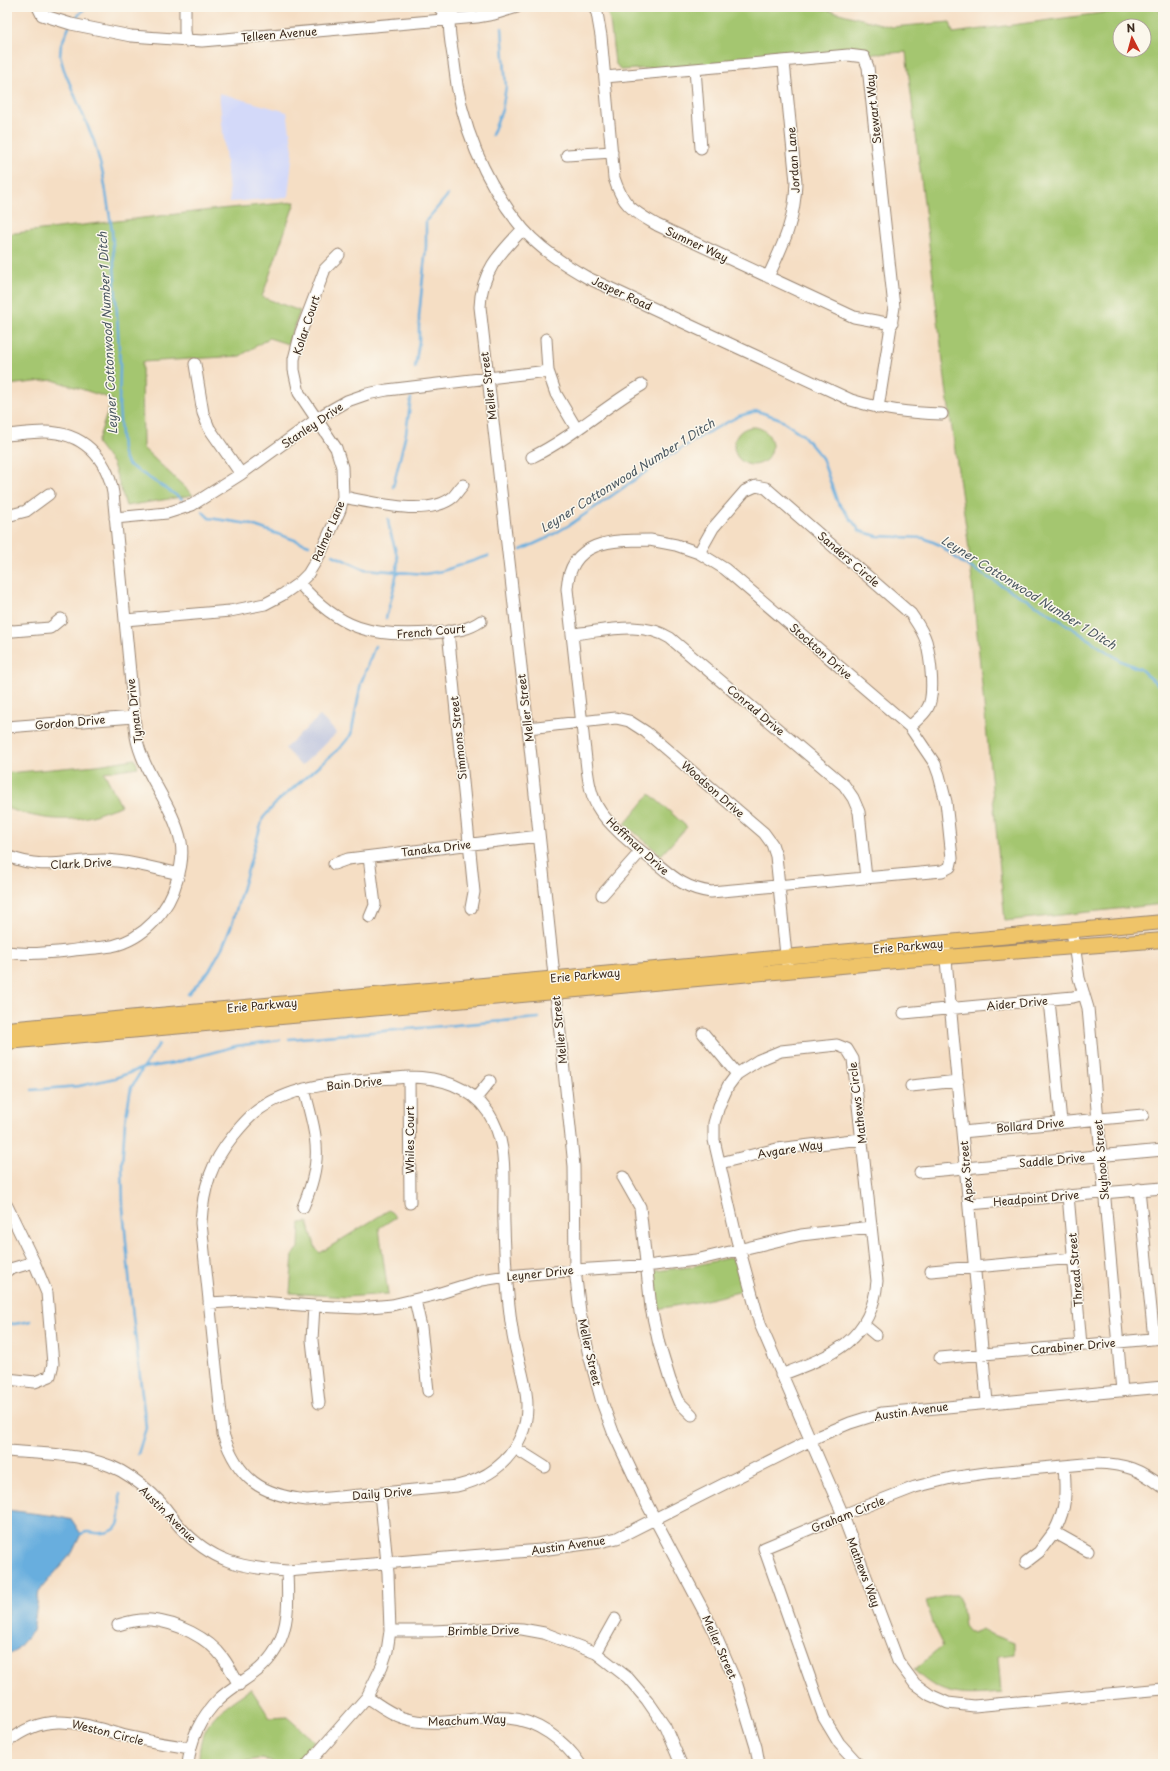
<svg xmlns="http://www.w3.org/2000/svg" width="1170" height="1771" font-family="'Playpen Sans',sans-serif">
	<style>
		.built { fill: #d3d9f9 }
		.industrial { fill: #bcc3de }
		.green { fill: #a4c66f; stroke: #707846; fill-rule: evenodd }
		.water { fill: #68aede; stroke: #526c7e }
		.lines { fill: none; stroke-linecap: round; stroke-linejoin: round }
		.stream { stroke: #68aede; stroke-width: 2.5 }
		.minor-casing { stroke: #988471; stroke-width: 13 }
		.major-casing { stroke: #988471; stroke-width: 16 }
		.minor { stroke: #fff; stroke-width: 11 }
		.major { stroke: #efc469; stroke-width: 14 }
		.labels { text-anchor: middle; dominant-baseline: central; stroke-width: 3; stroke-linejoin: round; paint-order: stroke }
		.street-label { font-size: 11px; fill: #3b2a1e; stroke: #fbf7ec }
		.water-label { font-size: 12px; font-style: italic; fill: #4b5861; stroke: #fbf7ec }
	</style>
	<rect width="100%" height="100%" fill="#fbf7ec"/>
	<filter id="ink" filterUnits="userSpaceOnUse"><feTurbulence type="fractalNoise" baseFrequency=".025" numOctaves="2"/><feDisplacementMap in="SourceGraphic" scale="8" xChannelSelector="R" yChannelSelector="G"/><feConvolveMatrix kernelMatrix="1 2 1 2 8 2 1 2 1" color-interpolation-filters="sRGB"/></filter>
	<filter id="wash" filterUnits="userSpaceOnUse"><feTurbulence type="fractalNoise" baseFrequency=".012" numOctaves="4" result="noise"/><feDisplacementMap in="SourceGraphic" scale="16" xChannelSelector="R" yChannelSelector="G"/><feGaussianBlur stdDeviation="0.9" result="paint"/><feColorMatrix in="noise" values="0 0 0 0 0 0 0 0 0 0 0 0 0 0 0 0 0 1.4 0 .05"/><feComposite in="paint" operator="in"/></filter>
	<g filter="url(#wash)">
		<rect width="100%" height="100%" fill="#f5dec4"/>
		<path class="built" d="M219,93L287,112L293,150L288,197L230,202Z"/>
		<path class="industrial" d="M320,716L337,733L301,766L285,748Z"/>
		<path class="green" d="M606,7H816L892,27L950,22L953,33L1146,7H1158L1163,18V904L1005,921L968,541L946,387L906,52L621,70L615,63L610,21ZM1120,26H1144V50H1120Z
			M295,202L262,297L300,311L288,344L269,338L240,356L142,362L143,448L193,495L126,506L113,464L97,443L112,399L53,380L7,385V234L219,209Z
			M734 446a19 19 0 1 1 38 0a19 19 0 1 1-38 0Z
			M135,759L138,767L104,772L121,806C111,809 101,813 92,816C63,823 34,818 7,808V773L97,765Z
			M650,794L687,827L661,855L625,824Z
			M389,1210L396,1217L379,1228L388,1294L346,1297L290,1293L293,1254L299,1248L300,1223L308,1222L316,1249L320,1253Z
			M728,1258L733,1259L736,1262L743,1291L702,1301L657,1309L653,1274L655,1271L689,1267Z
			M951,1595H957L961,1603L964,1625L968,1630L973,1633L981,1630L1014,1643V1654L998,1656L1001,1693C964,1696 942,1698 914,1670L943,1646L936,1632L926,1601Z
			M251,1689L270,1718L287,1717L314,1741L296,1764H274L263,1758L243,1762L199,1758C200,1721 223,1707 251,1689Z"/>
		<path class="water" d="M7,1510L56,1516L72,1520L81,1534L72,1553L39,1591L33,1631L16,1650L7,1656Z"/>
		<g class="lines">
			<path class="stream" d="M73,21L86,7
				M69,27L61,45L60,56L64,70L94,141L103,174L112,230L120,365L119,406L122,450L124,458L129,465L182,499
				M492,135L502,110L506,87L502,28
				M415,368L419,341V316L426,247V221L448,195
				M393,487L406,433L411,398
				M202,511L209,518L249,524L309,545
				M521,550L547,538L571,524L666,458L703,435L739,416L757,411L778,418L803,435L822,458L837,501L860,531L877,536L924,538L940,545L961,562L1048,612L1121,661L1140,669L1163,689
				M333,555L364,569L425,574L442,571L488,556
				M386,618C390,604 400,569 397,556C394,543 389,532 388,519
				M188,994L209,971L223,946L232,924L263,818L277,802L341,747L351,735L361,683L375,646
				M289,1039L539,1018
				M32,1090L79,1086L115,1078L143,1068L159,1044
				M7,1323L14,1324L31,1321
				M138,1454L146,1428L132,1308L123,1208L122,1164L125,1122L131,1088L143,1068L174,1063L236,1046L280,1040
				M81,1534C86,1531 90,1532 96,1533C125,1535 120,1516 120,1494"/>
		</g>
	</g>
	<g filter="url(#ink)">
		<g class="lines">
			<g class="minor-casing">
				<path id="minor" d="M38,7L42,15L71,24L131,36L202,41L477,17L494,14L517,7
					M185,7V31L187,41
					M439,7L449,19
					M455,7C453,10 450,14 450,18C447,27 453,53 454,63C460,124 484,182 523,229C541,250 565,265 588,278L851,400C883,410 909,413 942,414
					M594,7L597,13L601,36L614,178C623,206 633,211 657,225L854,317L892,324
					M695,69L701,148
					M605,77L848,55L864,57L868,67L894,307L878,408
					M567,155L612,152
					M523,229C500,253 481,272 480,307L528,728L574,1166L575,1270L580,1312L588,1351L602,1402L613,1432L648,1506L711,1625L737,1685L756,1747L759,1764
					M768,277C784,243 795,220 796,182L784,62
					M546,339L548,371L556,394L576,428
					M195,364L203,413L209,428L241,474
					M7,435C19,434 32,432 44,432C82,432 107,457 113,493L136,736C143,774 173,804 181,842C183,854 181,868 177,880C169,911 144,939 112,946C98,948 82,949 67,951C47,953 27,955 7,952
					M532,457C571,438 604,407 642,385
					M343,497C372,502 428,518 453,497C456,494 459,489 463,485
					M7,516L26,511L49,494
					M115,518L167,513L192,505L241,474L324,414L347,401L367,394L387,390L548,371
					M650,540L676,545L699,553L725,569L910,727L935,764L939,775L946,802L948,820L952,858L950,867L942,871L711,892C683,888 672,876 651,859C635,847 606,823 597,806C587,787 587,764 584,743C578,692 573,640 567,589C570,540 612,540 650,540Z
					M699,553L713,528L745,491L756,486L766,488L911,614C917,623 923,631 926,641C930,656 936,696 927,709C923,716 915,721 910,727
					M299,583C340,630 371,637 432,633C451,631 465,632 481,621
					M125,620L230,611L265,604L282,595L299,583L308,574L320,554L340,510L343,497L342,467L336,448L299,393L294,370V359L301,332L325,269L339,255
					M7,630L13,631L50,628L61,619
					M448,631L474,892L471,908
					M572,634C604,631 641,620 670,638L844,785L853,798L859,812L866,878
					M7,727L134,717
					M528,728L616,718L629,721L646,732L764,833L772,844L776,856L787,965
					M7,856C45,871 66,860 104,860C129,861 154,868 179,874
					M369,857L375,905L370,917
					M334,864L348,859L539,836
					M602,895L641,851
					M1072,931L1079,978L1088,1008L1122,1391
					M945,949L987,1402
					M1049,1000L1061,1122
					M904,1013L1073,997L1084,994
					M703,1033L737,1074
					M409,1077C439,1077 470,1086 488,1112C495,1123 500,1136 502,1149C506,1173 503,1199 504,1224C505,1261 507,1299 513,1336C519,1369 536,1402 521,1436C509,1464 486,1479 457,1486L307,1500C261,1495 238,1479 223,1434L201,1223C203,1188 211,1163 233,1136C241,1126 250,1115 261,1108C303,1080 360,1081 409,1077Z
					M409,1077L410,1203
					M911,1086L958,1081
					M476,1098L490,1081
					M962,1132L1143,1115
					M720,1163L777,1149L861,1139
					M920,1172L1163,1150
					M623,1177L640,1207L651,1308L659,1344L670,1380L679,1402L692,1415
					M1139,1189L1154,1339
					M1068,1195L1081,1345
					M969,1204L1163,1188
					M7,1206L34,1262L47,1293L53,1364L50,1376L35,1382L7,1379
					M303,1207C324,1158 317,1139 304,1089
					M7,1270L34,1262
					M931,1271L1074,1258
					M415,1300L421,1327L428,1391
					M209,1303L246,1301L314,1306L359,1308L392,1305L434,1295L482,1280L507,1276L575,1270L654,1265L696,1260L801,1235L871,1227
					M314,1306L312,1340L319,1403
					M864,1325L876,1335
					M940,1358L1163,1338
					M781,1375C831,1356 872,1341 877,1281L853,1059L847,1049L837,1045L781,1051L759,1060L737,1074L728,1086L719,1106L714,1123V1140L737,1240L760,1324L840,1508L898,1661L915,1684L930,1695L948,1703L974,1706L1163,1689
					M515,1448L545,1467
					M7,1451C44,1454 88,1453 121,1471C135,1479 150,1491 161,1503C168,1511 173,1519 180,1527C212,1562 242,1568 287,1571L541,1550L600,1542L617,1538L819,1436L850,1423L882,1413L1163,1387
					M1064,1466C1066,1492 1067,1508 1054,1532L1088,1551
					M1026,1562L1039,1552L1054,1532
					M118,1625C128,1622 140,1619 151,1620C176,1622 209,1638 223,1658C229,1666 234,1676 239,1685
					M390,1631H432L502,1628L522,1629L544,1633L596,1653L628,1678L647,1700L665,1726L681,1764
					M596,1653L615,1619
					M367,1697C379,1705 390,1714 404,1718C439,1729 473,1715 508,1718C537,1720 565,1741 580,1764
					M7,1742C49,1709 80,1724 126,1736C147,1741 168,1745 190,1748
					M188,1764C191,1738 200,1718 219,1699C239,1680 261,1675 276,1649C290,1625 288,1598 287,1571
					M308,1764L367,1697L382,1666L387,1651L390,1631L388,1573L380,1493
					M858,1764L839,1743L824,1718L764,1548L843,1515L915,1487L951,1478L986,1473L1096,1463C1126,1464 1139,1469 1163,1487"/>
			</g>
			<g class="major-casing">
				<path id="major" d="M7,1029L1163,922
					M7,1042L907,960L1163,940"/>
			</g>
			<use href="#minor" class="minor"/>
			<use href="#major" class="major"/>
		</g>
	</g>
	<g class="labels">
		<g class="street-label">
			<text transform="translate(279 34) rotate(-5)">Telleen Avenue</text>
			<text transform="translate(873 109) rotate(-96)">Stewart Way</text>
			<text transform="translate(793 160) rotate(-94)">Jordan Lane</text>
			<text transform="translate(697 244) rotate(25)">Sumner Way</text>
			<text transform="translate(622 293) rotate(25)">Jasper Road</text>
			<text transform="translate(306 325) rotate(-72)">Kolar Court</text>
			<text transform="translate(488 386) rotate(-97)">Meller Street</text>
			<text transform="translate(312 425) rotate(-34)">Stanley Drive</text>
			<text transform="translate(328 531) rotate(-67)">Palmer Lane</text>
			<text transform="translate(849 559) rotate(41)">Sanders Circle</text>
			<text transform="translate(431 631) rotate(-5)">French Court</text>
			<text transform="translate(821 651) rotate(41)">Stockton Drive</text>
			<text transform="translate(525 708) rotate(-97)">Meller Street</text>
			<text transform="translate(756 710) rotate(40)">Conrad Drive</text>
			<text transform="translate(134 711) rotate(-97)">Tynan Drive</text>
			<text transform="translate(70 722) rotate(-5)">Gordon Drive</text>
			<text transform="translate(458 738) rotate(-96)">Simmons Street</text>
			<text transform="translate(713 789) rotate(41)">Woodson Drive</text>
			<text transform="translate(638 846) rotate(42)">Hoffman Drive</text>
			<text transform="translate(436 848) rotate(-7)">Tanaka Drive</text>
			<text transform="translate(81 863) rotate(-3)">Clark Drive</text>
			<text transform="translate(908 946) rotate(-5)">Erie Parkway</text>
			<text transform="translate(585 975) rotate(-5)">Erie Parkway</text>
			<text transform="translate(1017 1003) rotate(-5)">Aider Drive</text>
			<text transform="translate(262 1005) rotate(-5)">Erie Parkway</text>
			<text transform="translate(559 1030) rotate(-96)">Meller Street</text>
			<text transform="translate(354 1083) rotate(-6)">Bain Drive</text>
			<text transform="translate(857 1103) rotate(-97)">Mathews Circle</text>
			<text transform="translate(1030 1125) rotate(-5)">Bollard Drive</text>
			<text transform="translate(409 1140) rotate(-90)">Whiles Court</text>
			<text transform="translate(790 1149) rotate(-9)">Avgare Way</text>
			<text transform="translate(1052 1160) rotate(-5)">Saddle Drive</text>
			<text transform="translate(1101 1160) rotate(-95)">Skyhook Street</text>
			<text transform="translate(966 1172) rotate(-95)">Apex Street</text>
			<text transform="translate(1036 1198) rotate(-5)">Headpoint Drive</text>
			<text transform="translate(1075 1270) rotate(-95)">Thread Street</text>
			<text transform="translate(540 1273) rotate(-6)">Leyner Drive</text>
			<text transform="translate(1073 1346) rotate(-5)">Carabiner Drive</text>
			<text transform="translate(590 1352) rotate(77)">Meller Street</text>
			<text transform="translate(911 1411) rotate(-8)">Austin Avenue</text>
			<text transform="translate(382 1493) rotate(-5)">Daily Drive</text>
			<text transform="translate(168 1514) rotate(45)">Austin Avenue</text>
			<text transform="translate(848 1514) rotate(-22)">Graham Circle</text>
			<text transform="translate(568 1545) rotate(-8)">Austin Avenue</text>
			<text transform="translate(864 1572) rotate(69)">Mathews Way</text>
			<text transform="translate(483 1630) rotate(-1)">Brimble Drive</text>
			<text transform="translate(720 1647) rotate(66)">Meller Street</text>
			<text transform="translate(467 1720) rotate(-2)">Meachum Way</text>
			<text transform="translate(108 1732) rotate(14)">Weston Circle</text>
		</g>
		<g class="water-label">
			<text transform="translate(107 333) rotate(-93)">Leyner Cottonwood Number 1 Ditch</text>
			<text transform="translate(627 475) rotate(-32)">Leyner Cottonwood Number 1 Ditch</text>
			<text transform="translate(1029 592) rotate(32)">Leyner Cottonwood Number 1 Ditch</text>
		</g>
	</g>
	<rect width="1170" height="1771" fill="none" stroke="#fbf7ec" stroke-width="24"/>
	<g transform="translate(1132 38) rotate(354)"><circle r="19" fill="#fbf7ec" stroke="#aea59a"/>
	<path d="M0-3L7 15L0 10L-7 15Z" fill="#c8321e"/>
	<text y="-6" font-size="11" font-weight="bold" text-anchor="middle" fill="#3b2a1e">N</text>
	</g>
</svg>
